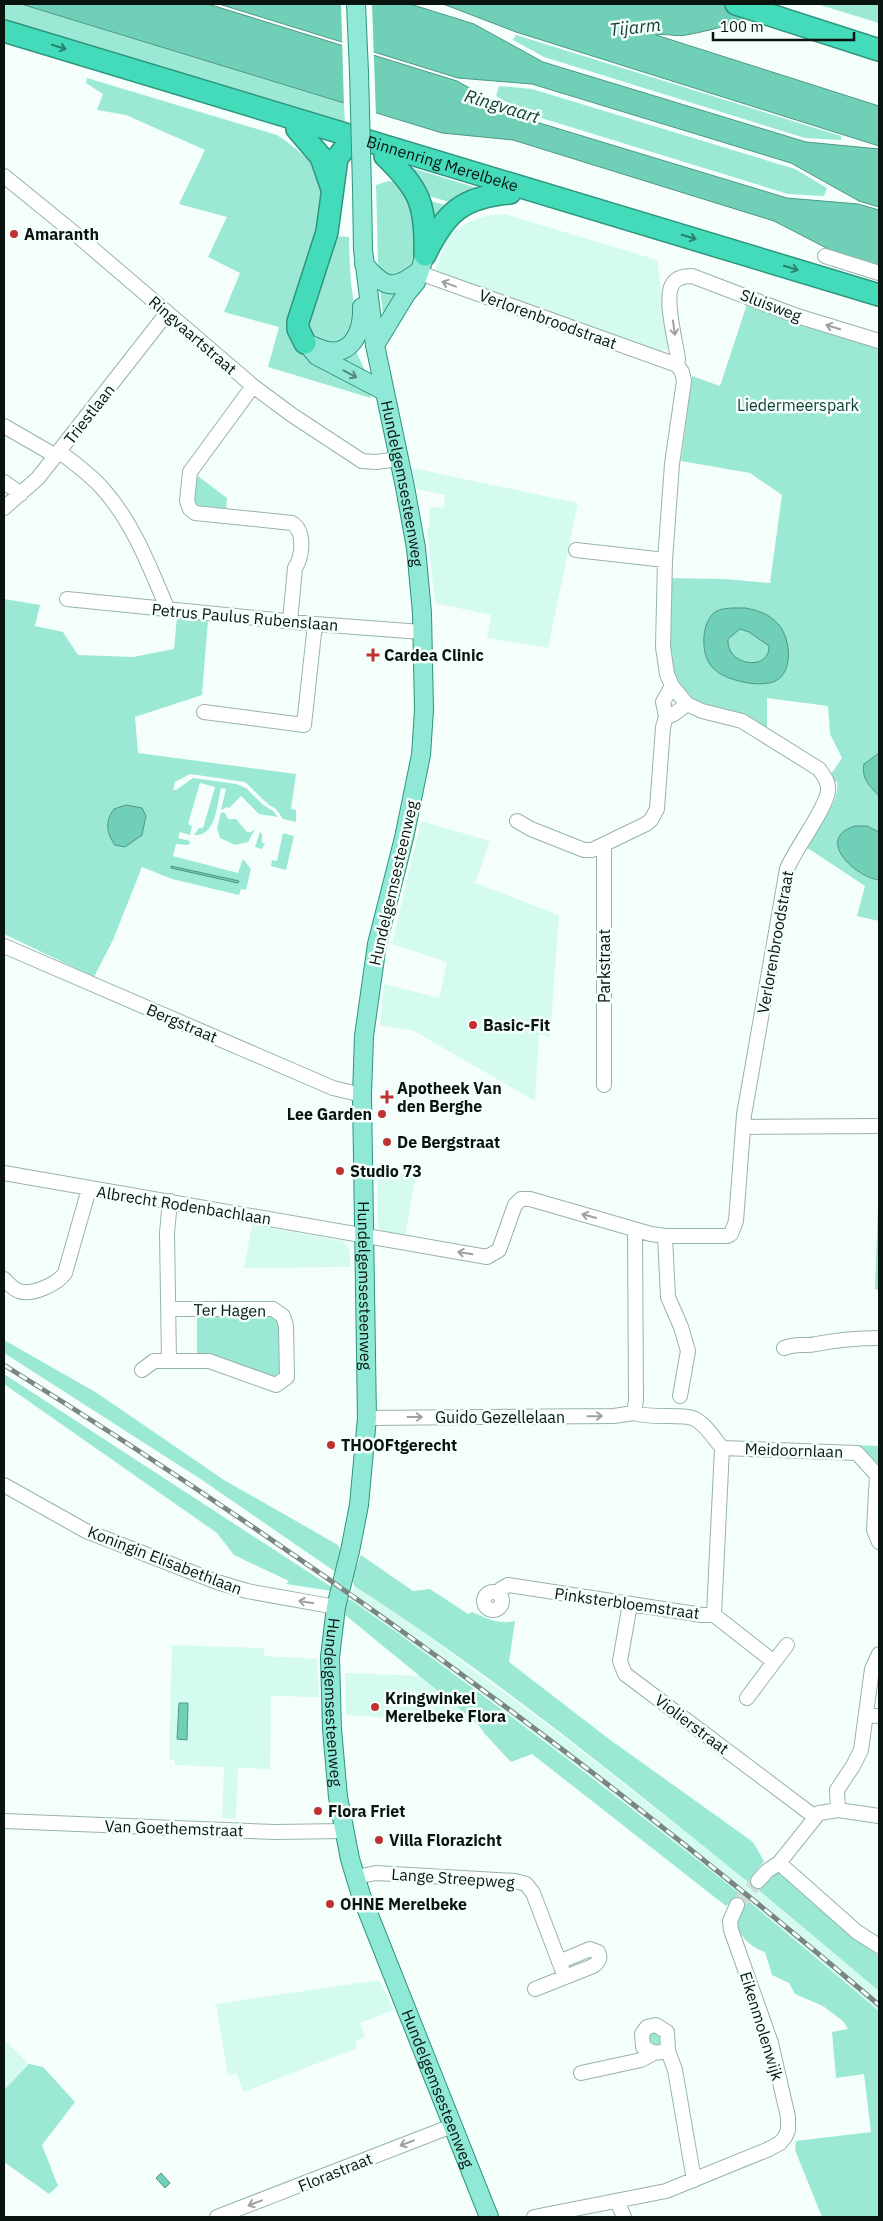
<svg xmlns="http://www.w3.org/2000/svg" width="883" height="2221" font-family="'IBM Plex Sans',sans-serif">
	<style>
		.built { fill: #d5fbf0 }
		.green { fill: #9be9d4 }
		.water { fill: #6fcfb7; stroke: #509785; fill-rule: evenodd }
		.pier { fill: #f4fffb }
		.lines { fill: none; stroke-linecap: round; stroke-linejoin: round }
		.minor-tunnel { stroke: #d1dcd8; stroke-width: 14; stroke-dasharray: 14 7; stroke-linecap: butt }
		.minor-casing { stroke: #98b3ab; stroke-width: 16 }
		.major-casing { stroke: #2f957e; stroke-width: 20 }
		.highway-casing { stroke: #2f957e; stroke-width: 24 }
		.minor { stroke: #fff; stroke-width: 14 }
		.major { stroke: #8fe9d6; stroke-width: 18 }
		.highway { stroke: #44dbba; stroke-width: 21 }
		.rail-casing { stroke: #7b8682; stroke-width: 5 }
		.rail { stroke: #f4fffb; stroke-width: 3; stroke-dasharray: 9; stroke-linecap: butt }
		.major-bridge-casing { stroke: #2f957e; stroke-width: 20; stroke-linecap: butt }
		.major-bridge { stroke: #8fe9d6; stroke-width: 18 }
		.oneway { stroke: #29816e }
		.oneway2 { stroke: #9da19f }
		.oneway3 { stroke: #53897d }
		.poi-dot { fill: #c03132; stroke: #f4fffb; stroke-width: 2 }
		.labels { text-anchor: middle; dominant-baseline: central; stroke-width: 5; stroke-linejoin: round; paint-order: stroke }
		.street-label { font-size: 16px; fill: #091310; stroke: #f4fffb }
		.poi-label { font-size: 16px; font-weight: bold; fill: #091310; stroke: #f4fffb; text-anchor: start }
		.park-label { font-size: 16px; fill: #0f3c32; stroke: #f4fffb }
		.water-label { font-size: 18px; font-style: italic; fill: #123e34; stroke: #f4fffb }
	</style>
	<rect width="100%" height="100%" fill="#f4fffb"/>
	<path class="built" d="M505,214L657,260L669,349L661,351L435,271L448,235L471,221L487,216Z
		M412,468L578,503L548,648L487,638L491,615L435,603L427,528H429L430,507L444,508L445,495L416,489Z
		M421,821L490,841L475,883L559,915L550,1037L539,1034L535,1101L414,1031L380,1025L384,984L439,998L447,962L392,944Z
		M377,1169L416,1176L405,1235L383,1232L378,1227Z
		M252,1225L343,1241L350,1250V1267L244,1268Z
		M354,1586L413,1625L564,1737L763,1893L879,1991V2011L753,1905L622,1800L481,1693L351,1600Z
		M172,1645L264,1648V1656L317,1659L319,1697L271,1696L270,1769L238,1768L236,1819L222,1818L224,1767L174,1765L175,1760H169Z
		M345,1673L422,1676L477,1723L346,1715Z
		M379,1980L394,2010L360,2023L365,2037L355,2041L357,2048L244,2092L236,2073L228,2076L216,2004Z
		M4,2039L29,2064L4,2090Z"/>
	<path class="green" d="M4,4H21L344,103L345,126L4,24Z
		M817,4H879V23Z
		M516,35L841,136V140L805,138L544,57L513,40Z
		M87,78L277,135C289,143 319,165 322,179C324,191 321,207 320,219L288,319L296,345L303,354L314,361L369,389L371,398L268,367L279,327L224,312L240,273L208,257L227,217L179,204L205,150L126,115L97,110L103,94L86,83Z
		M499,86L532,89L795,169L827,188L824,196L788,194L525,113L496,96Z
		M402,165L487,191L456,204L422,194Z
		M388,181L397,182C410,204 432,254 403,272C393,278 387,275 379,268L378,262L376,185Z
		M423,199L453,207L430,236Z
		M334,236L349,237C349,252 350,268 351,283C352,294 356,307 354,317C349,350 314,354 308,322Z
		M380,289H399L384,322Z
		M747,304L879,345V921L857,916L865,886L803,845C816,827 840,805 837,781L832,783L829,777L842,758L830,734L828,706L767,698V732L689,702L669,672L667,578L724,579L770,583L782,495L750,473L681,461L692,376L720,386Z
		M354,347L369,379L329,356Z
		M195,474L227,498L226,511L199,508L194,503Z
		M4,599L40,605L35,626L63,632L78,655L133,657L174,649L177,617L208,620L202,695L135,717L138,753L296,774L291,809L296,810V822L283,819L276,809L269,805L245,782L190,774L175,782L173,790H176L193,778L236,784L246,788L262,804L273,811L278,817L259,814L241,796L229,808L227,807L221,810L226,789L221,788C217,804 216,837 194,835L199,828H203L215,787L200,783L188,824L192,826L190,835L180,832L178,838L190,841L189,845L176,844L173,856L238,873L243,859L251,869L246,890L241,889L239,895L172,879L142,867L113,940L94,977L4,934Z
		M221,812L225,813L228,819H236L247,832H251L255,829L248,842L235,845L220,838L217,828Z
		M260,832L262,834V843H265L262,849L255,847Z
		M283,833L294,836L286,870L271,866L272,860L277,861Z
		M879,1176V1290L875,1289Z
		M273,1315L282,1323L283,1369L274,1378L197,1355V1316Z
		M4,1340L97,1393L224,1480L338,1545L342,1555L337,1573L202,1480L4,1353Z
		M4,1374L333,1588L332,1591L286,1584L289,1581L234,1555L217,1533L4,1384Z
		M854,1445L879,1446V1465L864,1449Z
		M361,1555L413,1591L430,1589L468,1614L472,1612C486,1618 499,1625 515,1621L509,1662L609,1739L753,1842L764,1861L748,1882C621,1780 492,1674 354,1586L352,1579Z
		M347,1600H351C484,1694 612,1792 739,1893L726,1906L532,1754L511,1762L485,1734L477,1723L344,1614Z
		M776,1868L853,1936L879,1956V1991L755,1887Z
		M746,1899L879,2011V2217H822L795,2150L796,2141L871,2132L864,2074L836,2078L832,2032L848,2029L843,2021L823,2006L795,1994L789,1983L772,1975L765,1952C750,1947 732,1932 737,1912C738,1908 743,1903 746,1899Z
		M654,2029L665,2040L659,2048L648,2046L645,2041Z
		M29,2064L43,2067L75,2102L42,2145L58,2186L49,2194L4,2162V2090Z"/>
	<path class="water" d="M21,4H208L457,81L523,118L787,198L858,204L879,210V268L844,257L774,221L513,140L442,133Z
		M219,4H410L474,24L543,62L806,142L879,149V207L859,201L791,163L532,84L458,78Z
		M443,4H777C749,20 719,29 686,35C676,37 664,33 656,35L879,106V146L516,32Z
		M746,608C759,611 770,614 779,625C791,639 794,675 773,682C763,685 753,684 743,682C716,676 702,665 704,636C705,627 708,617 715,612C723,607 737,608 746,608ZM740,629L749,632L769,646C770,672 726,666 728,639Z
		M879,753V796C870,786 861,779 864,764Z
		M126,805L142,808L146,816L142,835L125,847L115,845C106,833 105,821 114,809Z
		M855,826H867L879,832V880C853,876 815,838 855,826Z
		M171,866L239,881L238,883L171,868Z
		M179,1703H188L187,1740L177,1739Z
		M161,2173L170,2183L165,2188L156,2178Z"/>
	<path class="pier" d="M341,4H372L376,116L344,106Z"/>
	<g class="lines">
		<path class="minor-tunnel" d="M737,1905L758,1881"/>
		<g class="minor-casing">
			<path id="minor" d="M4,176L79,237L253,386L292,415L362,461L376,462L399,459
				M825,256L879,273
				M677,365L678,359C676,343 664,299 672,285C676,277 684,276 692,276L797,316L879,341
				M253,386L190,472L187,501L190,509L195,513L292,523C305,531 303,556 295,568L290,621
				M4,426L56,456
				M60,452C74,463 91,475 103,489C134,524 150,568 168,610
				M4,482L21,494
				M4,508L38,478L167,313
				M576,550L665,560
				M67,599L315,624L422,632
				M672,686L663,702L666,717L674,714L687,704
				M204,712L304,725L315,624
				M517,821L531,829L584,850H592L646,824L651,820L657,809L663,727L666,717
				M4,946L333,1088L362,1095
				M604,1085V846
				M743,1127L879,1126
				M4,1173L487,1257L499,1250L515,1205L521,1199H530L651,1234L665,1236H727L731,1234L736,1221L744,1115L787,869C795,849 828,806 828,790C829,782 824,776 819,769L742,721L702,711L687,704L672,686L667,674L663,647L665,560L672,464L684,381L682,372L677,365L428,276L421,270
				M635,1230L636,1400L634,1413C652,1419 684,1413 695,1419C706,1425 714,1438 722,1448
				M665,1236L668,1297L681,1327L688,1351L680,1396
				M4,1279C8,1283 13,1289 19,1291C31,1296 58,1284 65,1273L89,1189
				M784,1348C799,1342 803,1347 816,1344C837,1340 858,1338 879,1338
				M169,1361L167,1233L170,1201
				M142,1370L154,1361H209L276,1385L287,1377L286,1326L283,1316L273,1309H169
				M367,1418L614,1416L634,1413
				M722,1448L857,1453L877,1475L874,1530L879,1542
				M4,1485L86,1531L217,1582L247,1591L336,1607
				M484 1601a9 9 0 1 1 18 0a9 9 0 1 1-18 0Z
				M498,1594L501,1589L508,1585L702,1615H714
				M630,1604L620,1661L625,1674L815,1817
				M714,1615L722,1448
				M714,1615L774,1662L747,1698
				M774,1662L787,1645
				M866,1715L879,1716
				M838,1810L879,1816
				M4,1821L275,1832L344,1831
				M779,1863L857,1932L879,1946
				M356,1877L376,1873L515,1881L526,1884L533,1893L565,1977
				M758,1881L767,1871L779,1863L819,1813L838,1810L837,1790L853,1766L861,1750L872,1669L879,1654
				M535,1989L593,1966C599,1962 601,1958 598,1952L590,1949L559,1962
				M656,2025L667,2032L668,2051L654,2053L643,2047L642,2034L647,2027Z
				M668,2051L675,2070L694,2180
				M581,2073L641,2060L654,2053
				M617,2201L624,2217
				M217,2217L452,2126
				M534,2217L666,2191L769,2149L780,2143L785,2137L788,2130V2117L771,2043L731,1930L730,1921L737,1905"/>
		</g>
		<g class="major-casing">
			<g id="major">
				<path d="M356,4L359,72"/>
				<path id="s1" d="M362,189L363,250L375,345L405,487L416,548L422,613L424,710L421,755L404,838L377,944L364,1036L362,1095L367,1418L359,1505L350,1551L336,1607L330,1657L332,1729L338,1797L350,1859L361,1895L489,2217"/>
				<path d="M364,264C384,288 393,291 418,272"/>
				<path d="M305,343C312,345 320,350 328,351C354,355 363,328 362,307"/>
				<path d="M375,345L406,294L416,282L425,255"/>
				<path d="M312,350L317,356L384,391"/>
			</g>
		</g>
		<g class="highway-casing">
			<g id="highway">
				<path d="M736,4L879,50"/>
				<path id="s2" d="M4,31L879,295"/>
				<path d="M297,129L321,157L331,186"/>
				<path d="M385,156C418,188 426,203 425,250"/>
				<path d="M425,255C445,213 462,197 510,193"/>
				<path d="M305,343L298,329V322L327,232L337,158L345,148L352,146"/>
			</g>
		</g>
		<use href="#minor" class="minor"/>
		<use href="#major" class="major"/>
		<use href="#highway" class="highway"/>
		<g class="rail-casing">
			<path id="rail" d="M4,1365C311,1556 604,1770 879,2005"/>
		</g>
		<use href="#rail" class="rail"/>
		<g class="major-bridge-casing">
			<path id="major-bridge" d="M359,72L362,189"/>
		</g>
		<use href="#major-bridge" class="major-bridge"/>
	</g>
	<defs><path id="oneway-shaft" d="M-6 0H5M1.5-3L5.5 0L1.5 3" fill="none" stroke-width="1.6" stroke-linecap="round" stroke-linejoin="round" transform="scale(1.25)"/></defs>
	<g class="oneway">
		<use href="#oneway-shaft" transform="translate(59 47) rotate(17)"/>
		<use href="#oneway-shaft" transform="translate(689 237) rotate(17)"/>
		<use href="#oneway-shaft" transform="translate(791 268) rotate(17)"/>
	</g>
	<g class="oneway2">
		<use href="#oneway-shaft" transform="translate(449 284) rotate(-160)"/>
		<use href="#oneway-shaft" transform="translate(833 327) rotate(-163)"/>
		<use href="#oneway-shaft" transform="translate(674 328) rotate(82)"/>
		<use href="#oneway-shaft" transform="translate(589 1216) rotate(-164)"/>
		<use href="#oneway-shaft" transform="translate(465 1253) rotate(-170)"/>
		<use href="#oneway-shaft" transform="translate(595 1416) rotate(-1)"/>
		<use href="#oneway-shaft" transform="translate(415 1417)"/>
		<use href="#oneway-shaft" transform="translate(306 1602) rotate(-171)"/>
		<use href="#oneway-shaft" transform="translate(407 2143) rotate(159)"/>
		<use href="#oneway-shaft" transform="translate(255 2203) rotate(159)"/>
	</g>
	<use class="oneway3" href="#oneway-shaft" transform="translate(350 374) rotate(28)"/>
	<g class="poi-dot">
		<circle cx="14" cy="234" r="5"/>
		<path d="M370.5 647.5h5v5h5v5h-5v5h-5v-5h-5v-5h5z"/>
		<circle cx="473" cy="1025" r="5"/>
		<path d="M384.5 1089.5h5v5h5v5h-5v5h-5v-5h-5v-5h5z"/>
		<circle cx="382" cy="1114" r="5"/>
		<circle cx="387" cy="1142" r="5"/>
		<circle cx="340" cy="1171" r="5"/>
		<circle cx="331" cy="1445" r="5"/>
		<circle cx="375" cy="1707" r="5"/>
		<circle cx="318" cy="1811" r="5"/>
		<circle cx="379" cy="1840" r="5"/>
		<circle cx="330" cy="1904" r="5"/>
	</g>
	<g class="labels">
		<g class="street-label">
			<text stroke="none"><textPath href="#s2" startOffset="458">Binnenring Merelbeke</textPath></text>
			<text transform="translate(771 305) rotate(21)">Sluisweg</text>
			<text transform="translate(548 319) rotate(20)">Verlorenbroodstraat</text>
			<text transform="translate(193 335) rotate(41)">Ringvaartstraat</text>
			<text transform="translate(89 414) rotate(-52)">Triestlaan</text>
			<text stroke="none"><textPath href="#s1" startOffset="298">Hundelgemsesteenweg</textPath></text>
			<text transform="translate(245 617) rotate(5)">Petrus Paulus Rubenslaan</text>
			<text transform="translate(393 883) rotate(-77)">Hundelgemsesteenweg</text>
			<text transform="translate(775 942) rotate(-80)">Verlorenbroodstraat</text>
			<text transform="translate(604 966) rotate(-90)">Parkstraat</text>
			<text transform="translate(182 1023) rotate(23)">Bergstraat</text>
			<text transform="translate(184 1205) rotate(9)">Albrecht Rodenbachlaan</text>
			<text stroke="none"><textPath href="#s1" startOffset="1108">Hundelgemsesteenweg</textPath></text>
			<text transform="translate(230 1310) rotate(1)">Ter Hagen</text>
			<text x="500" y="1417">Guido Gezellelaan</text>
			<text transform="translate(794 1450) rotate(2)">Meidoornlaan</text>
			<text transform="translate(165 1560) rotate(21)">Koningin Elisabethlaan</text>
			<text transform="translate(627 1603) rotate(8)">Pinksterbloemstraat</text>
			<text stroke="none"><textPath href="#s1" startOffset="1528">Hundelgemsesteenweg</textPath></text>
			<text transform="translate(692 1724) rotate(37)">Violierstraat</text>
			<text transform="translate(174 1828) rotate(2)">Van Goethemstraat</text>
			<text transform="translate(453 1878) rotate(4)">Lange Streepweg</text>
			<text transform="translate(762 2026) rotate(73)">Eikenmolenwijk</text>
			<text stroke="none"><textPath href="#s1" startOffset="1932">Hundelgemsesteenweg</textPath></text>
			<text transform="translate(335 2172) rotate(-22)">Florastraat</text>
		</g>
		<g class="poi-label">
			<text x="24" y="234">Amaranth</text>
			<text x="384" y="655">Cardea Clinic</text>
			<text x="483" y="1025">Basic-Fit</text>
			<text x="397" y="1088">Apotheek Van<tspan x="397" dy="18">den Berghe</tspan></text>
			<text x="372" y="1114" text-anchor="end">Lee Garden</text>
			<text x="397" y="1142">De Bergstraat</text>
			<text x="350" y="1171">Studio 73</text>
			<text x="341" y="1445">THOOFtgerecht</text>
			<text x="385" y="1698">Kringwinkel<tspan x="385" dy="18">Merelbeke Flora</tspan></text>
			<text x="328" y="1811">Flora Friet</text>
			<text x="389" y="1840">Villa Florazicht</text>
			<text x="340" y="1904">OHNE Merelbeke</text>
		</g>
		<g class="park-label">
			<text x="798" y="405">Liedermeerspark</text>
		</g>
		<g class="water-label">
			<text transform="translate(635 27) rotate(-6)">Tijarm</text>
			<text transform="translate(502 106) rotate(17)">Ringvaart</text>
		</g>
	</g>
	<rect width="883" height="2221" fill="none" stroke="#091310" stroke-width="10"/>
	<path d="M713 32v8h141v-8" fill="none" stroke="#091310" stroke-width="2.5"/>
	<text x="720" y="32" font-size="15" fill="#091310" stroke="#f4fffb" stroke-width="4" paint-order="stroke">100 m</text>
</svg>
